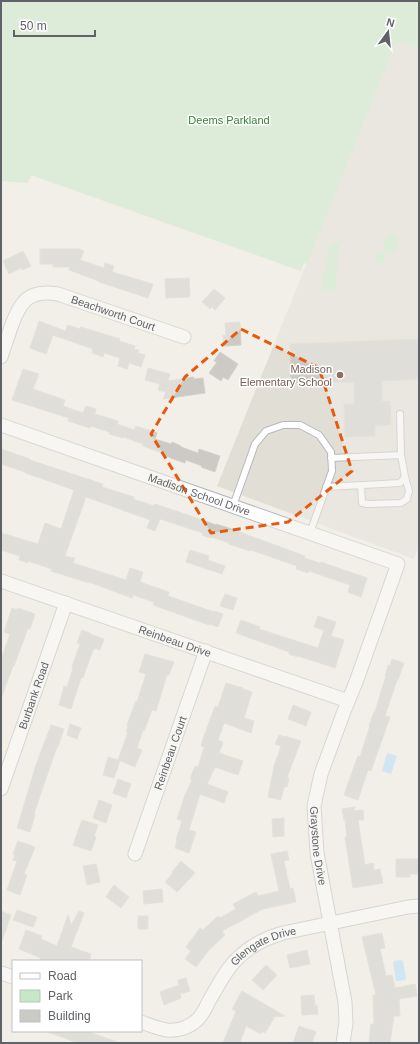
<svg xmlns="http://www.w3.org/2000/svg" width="420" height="1044" font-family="Arial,sans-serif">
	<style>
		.education { fill: #e1ded6 }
		.green { fill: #c5e8c5 }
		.water { fill: #aadaff }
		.building { fill: #cccac5; stroke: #d6d1c6 }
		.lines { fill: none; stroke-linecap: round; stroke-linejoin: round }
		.service-casing { stroke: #b5b8bc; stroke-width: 8 }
		.minor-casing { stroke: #b5b8bc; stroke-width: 15 }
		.service { stroke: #fff; stroke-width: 6 }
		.minor { stroke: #fff; stroke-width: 13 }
		.marked { fill: none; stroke: #e8590c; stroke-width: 3; stroke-dasharray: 8 5; stroke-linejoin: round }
		.education-dot { fill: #8d6e63; stroke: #fff; stroke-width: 1.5 }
		.labels { text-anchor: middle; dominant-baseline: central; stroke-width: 3; stroke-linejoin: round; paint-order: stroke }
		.park-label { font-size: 11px; fill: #348238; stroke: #fff }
		.street-label { font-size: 11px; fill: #5f6368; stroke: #fff }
		.education-label { font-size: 11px; fill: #785e54; stroke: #fff; text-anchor: end }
	</style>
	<rect width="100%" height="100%" fill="#f1efe8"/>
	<path class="education" d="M396,42L419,47V546L414,559L217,486Z"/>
	<path class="green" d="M1,1H419V47L396,42L307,264L304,263L301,271L31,175L28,183L1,181Z
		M392,233L396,234L398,239L397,252L394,254L385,253L384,263H376V252H384C385,243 381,236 392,233Z
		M334,242L339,243L336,277L337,279L335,290L332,291L321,290L323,272L327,268L328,248L331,243Z"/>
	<path class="water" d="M387,753L397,756L391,774L382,771Z
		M400,960L403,961L406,978L405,980L398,981H396L393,963L394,961Z"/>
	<path class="building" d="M40,249H79L84,251L80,260L104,268L105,263L114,266L112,272L153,284L148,298L99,282V281L69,270L70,267H53V264H40Z
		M23,251L31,266L22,270L21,268L9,274L3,261Z
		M189,278L190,297L166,298L165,279Z
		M214,289L225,298L215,310L212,307L210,309L202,302Z
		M39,321L65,331L68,325L80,329L81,327L120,339L119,341L135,346L134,349L139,350L138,353L145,355L141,367L129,363L127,369L118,366L120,358L104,353L103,357L92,353L93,349L53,335L46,354L30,348Z
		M240,322L241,345L224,346L223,335H226L225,323Z
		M419,339V379L382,381V401H390L391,425L375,426V436L345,437L344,404H355L354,382L291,383L290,344Z
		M220,352L238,364L228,380L223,377L221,381L209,373L217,362L214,361Z
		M148,368L170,374L168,381L193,377L194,379L203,378L205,393L163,399L166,392L158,390L160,384L145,380Z
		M23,369L39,374L33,389L65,400L63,406L83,413L86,406L96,409L95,414L118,421L117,424L134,430L136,426L157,433L155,439L171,444L172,442L181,446V447L198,453L199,449L220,456L215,472L201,467L202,466L186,460L185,463L176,460L161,454L162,453L143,446V444L124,437L123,438L109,434V432L91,426L90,428L68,421L69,418L12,400Z
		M1,449L30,459V460L103,484L102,487L134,497L133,499L154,506L155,504L194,517L216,525V524L226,527L305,556L304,558L320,563L321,562L367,578L361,597L348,592L350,585L309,571L308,573L296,569L297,566L251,550L250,551L229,544V543L212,537L211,538L202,535L203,533L160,519L155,531L147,528L150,520L122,510H123L86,497L65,556L75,558L73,563L126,580L130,568L143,572L140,582L169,592L168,596L214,612V611L223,614L218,627L210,624L209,625L153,605L154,602L133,595L132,598L89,582V583L51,571L52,569L28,561V563L19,560L20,556L1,550V533L38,544L45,523L61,529L74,490L40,478L25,473V472L1,464Z
		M190,550L209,556L208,560L225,566L222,574L186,562Z
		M225,594L237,598L233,610L220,606Z
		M12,608L17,610L18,608L35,614L30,629L28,628L14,666H13L2,696H1V660L10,634L4,632Z
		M318,616L336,622L331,636L344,640L335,668L298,656V657L289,654V652L236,633L241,620L260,627L259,629L318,648L324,630L314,627Z
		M82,630L90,633V634L104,639L100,650L94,648V650H93L83,678H81L71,709L59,705L64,686L67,687L73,668L72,667L80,644L77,643Z
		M145,654L174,662L169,675H167L156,711L152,710L144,731L143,730L137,748L142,750L135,767L120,761L114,778L103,775L108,757L118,760L128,732H126L128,726L127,725L136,701L137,702L146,674L139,672Z
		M392,659L404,663L398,680H397L385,716L390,717L371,771L368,770L358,800L344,795L356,761L358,756L360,757L367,735L370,726H369L374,712H375L380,695L386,676H385L388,665L390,666Z
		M226,683L243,688V689L252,692L244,718L254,721L251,733L224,723L218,740L223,742L219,753L243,761L238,775L215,767L207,784L228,792L224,803L200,794L189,830L196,832L189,853L175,848L177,840H176L182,821L177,819L185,795L192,780L190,779L195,766L198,767L204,747L201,746L204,736L215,706L218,707Z
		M293,705L311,712L306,726L288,719Z
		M70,724L81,728L77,739L67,735Z
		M51,725L64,729L58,747H57L44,784L34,814L35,815L30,832L17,828L36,765Z
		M279,735L284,737L285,736L301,741L287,777L289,778L287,787H284L281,800L268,797L274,766L281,746L275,744Z
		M118,779L131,784L126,798L113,793Z
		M99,800L112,805L106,823L93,818Z
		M355,807L354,811L363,810L364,820H358L365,865L373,863L374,870L380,869L383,883L353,888L345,837H347L345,820H344L342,809Z
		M284,818V836L273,837L272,819Z
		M82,820L98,825L94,836L96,837L91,851L73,845Z
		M18,841L35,847L24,874L27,875L20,895L7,890L17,861L13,860L15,855L13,854Z
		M287,851L289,860L284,861L290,889L293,888L296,902L263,909L222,931L225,935L209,950L196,967L185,959L191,951L186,947L200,928L203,930L218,916L220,918L236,909L233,904L256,892L258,896L279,891L271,854Z
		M396,859H419V874H410V877H396Z
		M181,861L195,873L177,892L165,882L173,873L172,872Z
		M96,864L100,882L87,885L83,866Z
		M114,885L129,897L121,908L106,897Z
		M162,889L163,902L144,904L143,891Z
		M17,910L37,917L33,927L13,920Z
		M1,911L11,915L2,941L1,940Z
		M79,911L84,913L71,947L91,954L89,961H40L41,958L19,949L26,930L42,936L41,939L57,946L68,915L71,925Z
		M138,916H148V929H138Z
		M382,933L385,948L380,949L386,976L392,975L395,988L415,984L417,996L399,999L400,1016H394L390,1043H369L371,1024H374L373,995H376L362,937Z
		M307,950L310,964L290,968L287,955Z
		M266,965L277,975L263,990L252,980Z
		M186,978L190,991L180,994L181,998L164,1005L160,992L179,985L178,980Z
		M242,991L285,1016L273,1017L274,1018L265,1033L262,1031L261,1034L246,1026L240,1043H223L236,1011L232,1009Z
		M314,995L315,1006L317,1005L318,1014L303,1015H302L301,996Z
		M299,1026L316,1032L312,1043H293Z
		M48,1031H86L117,1042V1043H78L48,1032Z"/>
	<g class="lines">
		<g class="service-casing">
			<path id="service" d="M331,458L401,455L400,414
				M361,485L362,503L368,504L401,503L407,499L409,491L405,477
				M326,487L400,483L405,477L401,455
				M233,506L255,444L266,431L283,425H300L319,435L331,452L332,471L310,533"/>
		</g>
		<g class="minor-casing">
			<g id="minor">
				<path id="s1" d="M1,357C4,347 8,337 11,327C20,302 28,289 58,294L184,337"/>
				<path id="s2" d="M1,425L398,564L356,682L343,714L321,774L314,806L317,853L345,1002L346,1023L343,1043"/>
				<path id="s3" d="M1,581L348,701"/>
				<path id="s4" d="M1,789L66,603"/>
				<path id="s5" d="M135,854L187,705L206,651"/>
				<path d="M1,973L13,977"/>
				<path id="s6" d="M141,1022C150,1025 158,1029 167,1030C179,1031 190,1027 198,1019C203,1014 206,1007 209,1001C218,986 226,969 238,958C251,945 266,938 283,933L408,907L419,906"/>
			</g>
		</g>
		<use href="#service" class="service"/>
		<use href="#minor" class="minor"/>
	</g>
	<path d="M0 0H420V1044H0ZM241,329L319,368L352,471L288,522L211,533L151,434L185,377Z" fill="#f1efe8" fill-opacity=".55" fill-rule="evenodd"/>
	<path class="marked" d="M241,329L319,368L352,471L288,522L211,533L151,434L185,377Z"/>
	<circle class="education-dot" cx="340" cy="375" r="4"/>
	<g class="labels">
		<g class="park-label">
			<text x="229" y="120">Deems Parkland</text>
		</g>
		<g class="street-label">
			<text stroke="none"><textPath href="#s1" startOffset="155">Beachworth Court</textPath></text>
			<text stroke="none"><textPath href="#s2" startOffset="210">Madison School Drive</textPath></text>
			<text stroke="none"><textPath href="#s3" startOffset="184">Reinbeau Drive</textPath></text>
			<text stroke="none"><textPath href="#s4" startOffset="99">Burbank Road</textPath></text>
			<text stroke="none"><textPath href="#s5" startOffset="107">Reinbeau Court</textPath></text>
			<text stroke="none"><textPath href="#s2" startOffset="717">Graystone Drive</textPath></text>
			<text stroke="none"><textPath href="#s6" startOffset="163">Glengate Drive</textPath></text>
		</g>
		<g class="education-label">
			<text x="332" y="369">Madison<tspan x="332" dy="13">Elementary School</tspan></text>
		</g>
	</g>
	<rect width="420" height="1044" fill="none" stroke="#5f6368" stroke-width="4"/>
	<rect x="12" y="960" width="130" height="72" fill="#ffffff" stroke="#bfc1c3"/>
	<rect x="20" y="973" width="20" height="6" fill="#ffffff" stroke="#bfc1c3"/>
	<text x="48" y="980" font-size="12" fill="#5f6368">Road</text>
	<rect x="20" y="990" width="20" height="12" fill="#c5e8c5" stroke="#bfc1c3"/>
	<text x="48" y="1000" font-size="12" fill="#5f6368">Park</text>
	<rect x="20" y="1010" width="20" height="12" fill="#cccac5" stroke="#bfc1c3"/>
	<text x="48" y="1020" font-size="12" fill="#5f6368">Building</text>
	<g transform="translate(388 32) rotate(15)" stroke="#ffffff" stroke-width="3" paint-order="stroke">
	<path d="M0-3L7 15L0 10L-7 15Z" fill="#5f6368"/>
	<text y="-6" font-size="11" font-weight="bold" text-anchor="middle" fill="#5f6368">N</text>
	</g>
	<path d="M14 30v6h81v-6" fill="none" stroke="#5f6368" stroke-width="2"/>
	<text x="20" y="30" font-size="12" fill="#5f6368" stroke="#ffffff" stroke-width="3" paint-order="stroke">50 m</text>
</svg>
